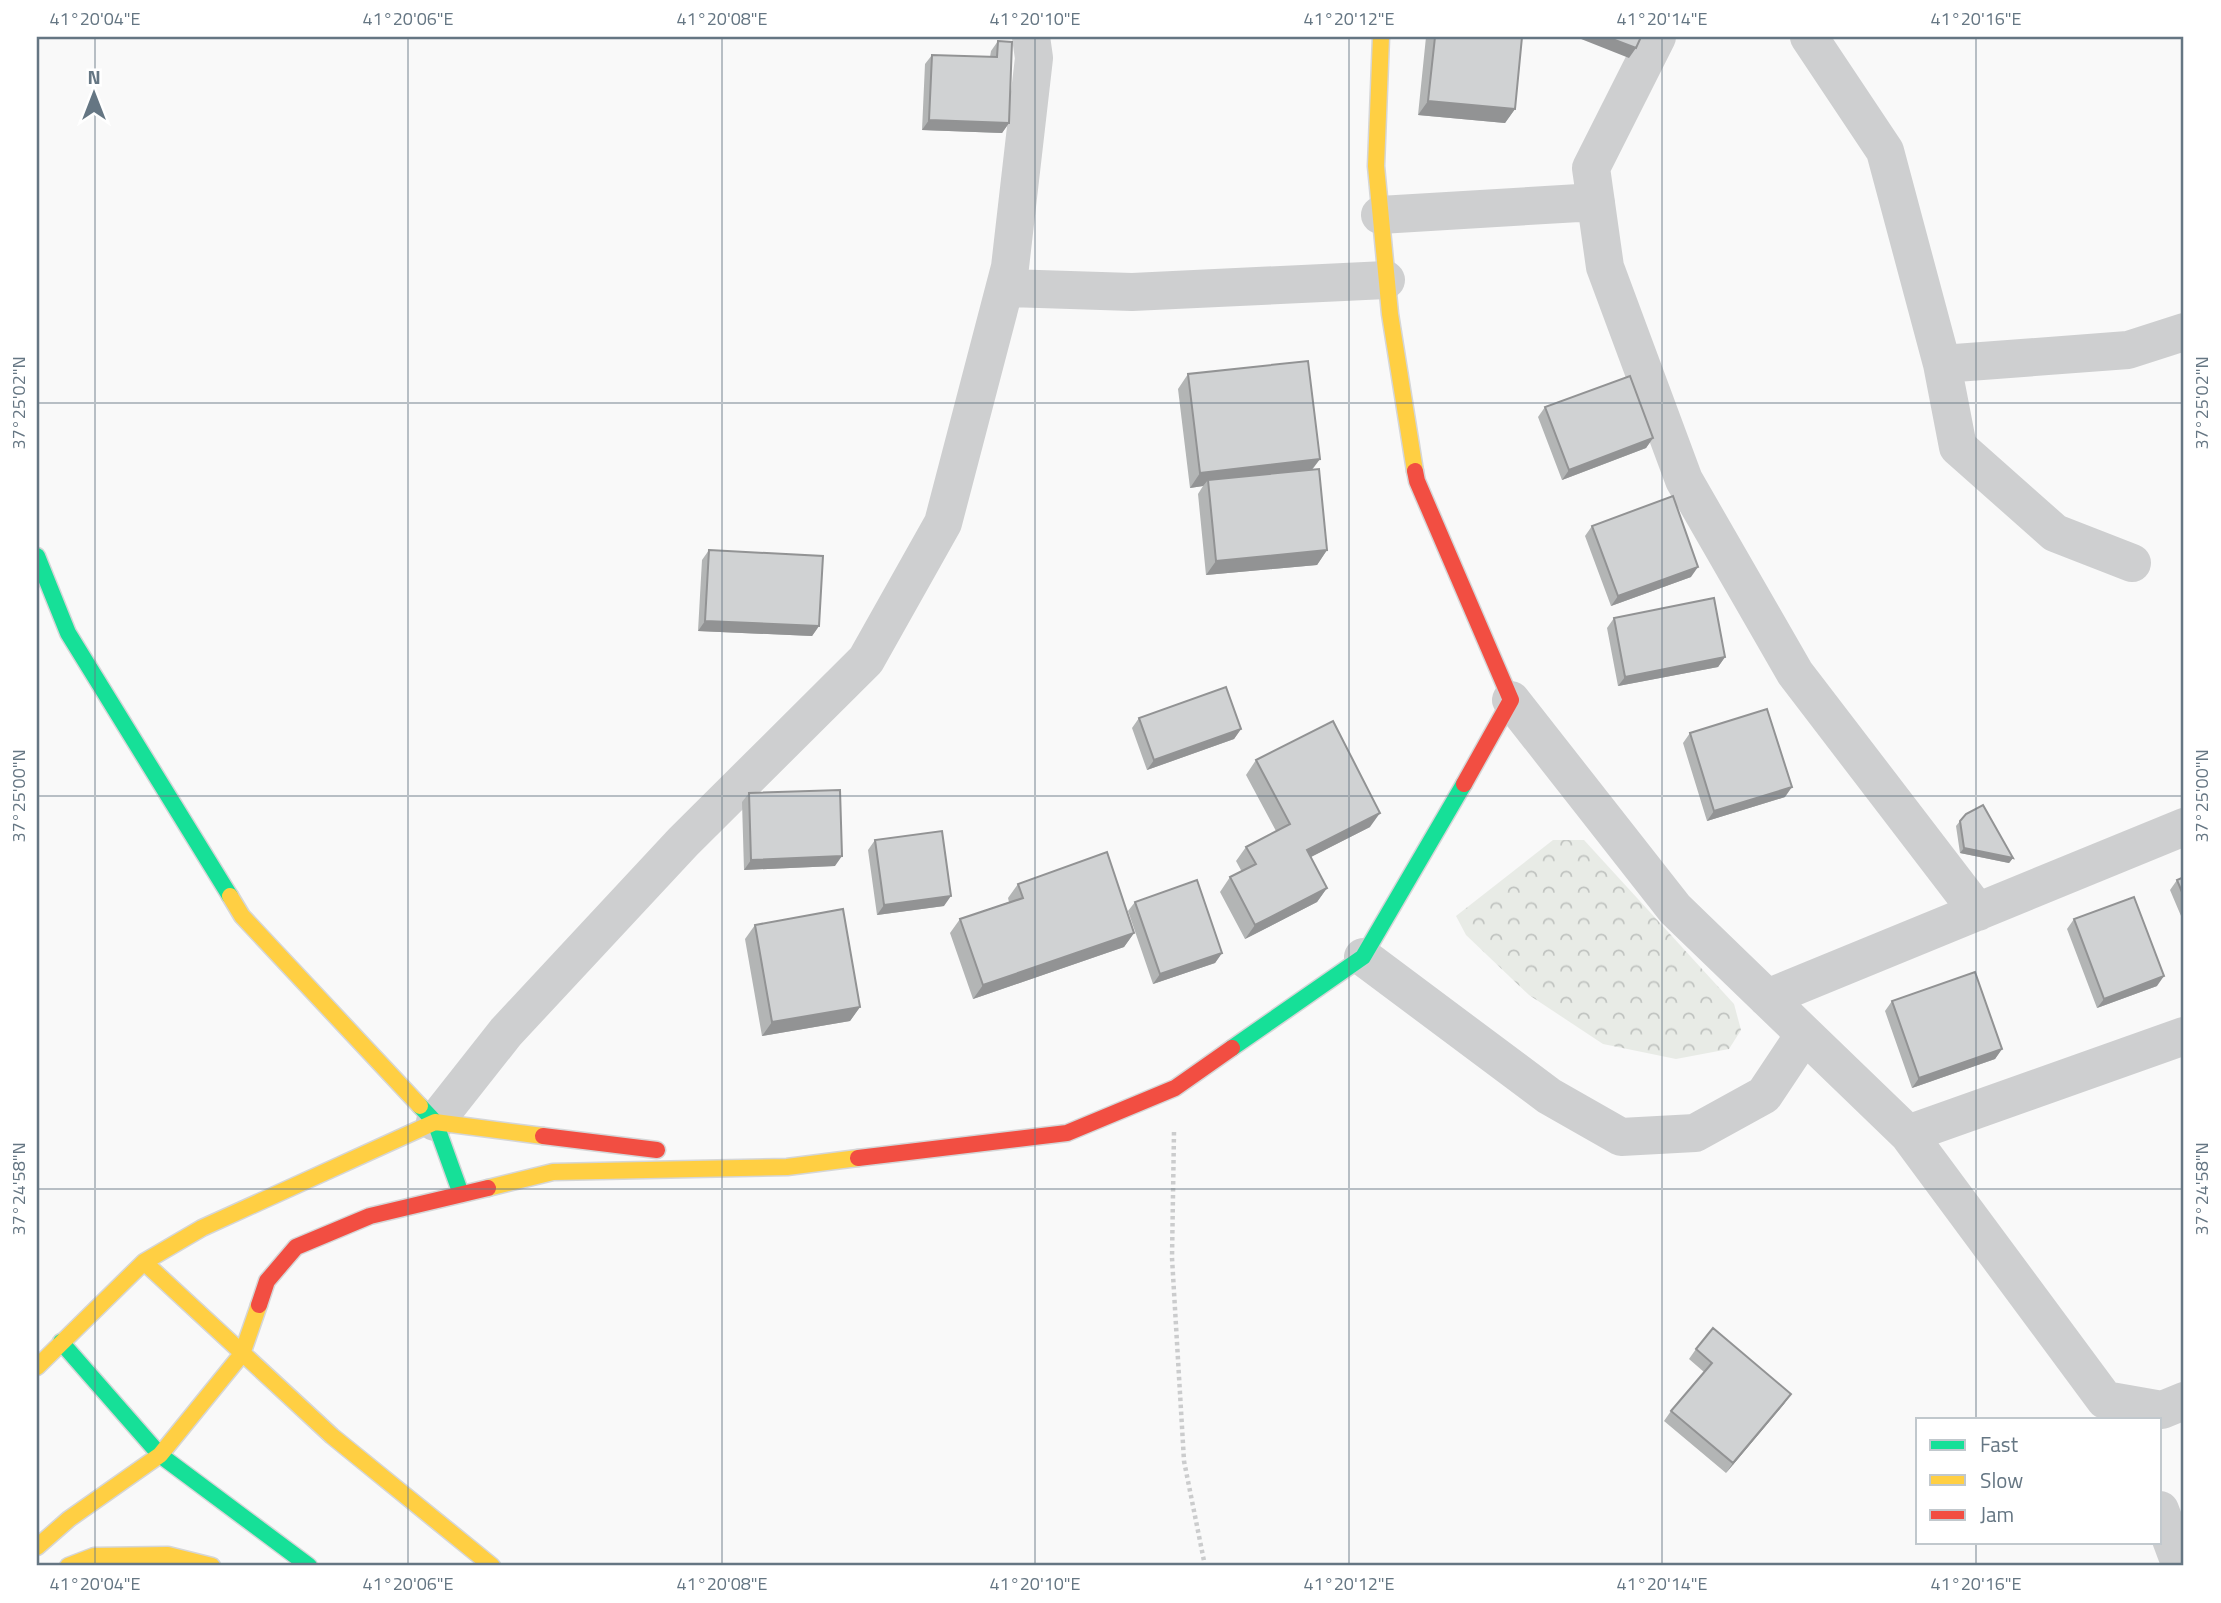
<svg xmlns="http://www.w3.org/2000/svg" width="2221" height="1603" font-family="'Titillium Web',sans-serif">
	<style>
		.forest { fill: url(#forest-crowns) }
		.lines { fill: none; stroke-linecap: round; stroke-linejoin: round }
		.fast-casing { stroke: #d5d6d7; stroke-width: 19 }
		.slow-casing { stroke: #d5d6d7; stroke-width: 19 }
		.jam-casing { stroke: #d5d6d7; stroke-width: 19 }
		.path { stroke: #cbcccd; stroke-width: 4.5; stroke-dasharray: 3.5 3.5; stroke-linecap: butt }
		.street { stroke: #cecfd0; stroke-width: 38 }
		.fast { stroke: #16e098; stroke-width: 16 }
		.slow { stroke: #ffcf43; stroke-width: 16 }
		.jam { stroke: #f24e42; stroke-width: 16 }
		.wall { fill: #b3b5b5 }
		.shaded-wall { fill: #929394 }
		.building { fill: #d0d2d3; stroke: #929394; stroke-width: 2 }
		.ticks { fill: none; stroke: #657683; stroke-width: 2; stroke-opacity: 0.45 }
		.neatline { fill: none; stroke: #657683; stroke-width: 2.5 }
		.ticks-label { font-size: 18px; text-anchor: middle; fill: #657683 }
	</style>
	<defs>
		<pattern id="forest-crowns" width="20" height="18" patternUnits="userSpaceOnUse" patternTransform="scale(1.75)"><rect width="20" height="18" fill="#e8ebe6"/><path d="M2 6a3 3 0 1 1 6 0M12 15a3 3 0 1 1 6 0" fill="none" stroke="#c0c3c0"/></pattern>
	</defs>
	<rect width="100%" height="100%" fill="#f9f9f9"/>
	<path class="forest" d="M1553,840H1584L1734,1004L1741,1030L1729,1049L1676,1059L1603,1044L1529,995L1466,935L1456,916Z"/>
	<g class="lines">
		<g class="fast-casing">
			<path id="fast" d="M37,556L68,633L230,896
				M1232,1048L1363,957L1464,784
				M420,1106L435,1122L461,1194
				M61,1342L160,1455L309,1566"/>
		</g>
		<g class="slow-casing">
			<path id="slow" d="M1381,37L1376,166L1390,314L1415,471
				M230,896L242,916L420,1106
				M488,1188L553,1172L787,1167L858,1158
				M144,1262L332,1436L492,1566
				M37,1367L144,1262L202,1228L435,1122L543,1136
				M37,1547L69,1519L160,1455L242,1354L259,1305
				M68,1566L94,1556L168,1555L212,1566"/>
		</g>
		<g class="jam-casing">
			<path id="jam" d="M1415,471L1417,481L1511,700L1464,784
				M543,1136L657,1150
				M858,1158L1067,1133L1175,1088L1232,1048
				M259,1305L267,1281L296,1247L370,1216L488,1188"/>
		</g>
		<path class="path" d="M1174,1132L1172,1258L1184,1461L1205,1566"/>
		<path class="street" d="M1657,37L1591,168L1605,267L1684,480L1795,673L1978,912
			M1809,37L1885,151L1942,364L1958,447L2055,533L2132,563
			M1380,215L1596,202
			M1005,288L1132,292L1386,280
			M1942,364L2128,350L2184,332
			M1511,700L1675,909L1908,1134L2105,1400L2162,1410L2184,1401
			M1363,957L1549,1096L1621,1137L1695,1133L1764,1095L1804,1035
			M1767,998L2184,827
			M435,1122L506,1032L683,842L866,660L943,523L1010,267L1034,58L1031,37
			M1908,1134L2184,1036
			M2160,1510L2181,1566"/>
		<use href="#fast" class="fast"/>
		<use href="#slow" class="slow"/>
		<use href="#jam" class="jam"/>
	</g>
	<path class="wall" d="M1426,37H1522L1515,109L1505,123L1418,115Z
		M998,41L1009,123L1002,133L922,130L925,64L932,55L990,57L991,51Z
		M1188,374L1320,459L1312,470L1327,550L1317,565L1206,575L1198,494L1203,486L1190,488L1178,389Z
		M1545,407L1653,438L1646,448L1562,480L1538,417Z
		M1592,526L1691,577L1611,606L1585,536Z
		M709,550L819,626L812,636L698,631L702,560Z
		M1614,618L1725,657L1718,667L1618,686L1607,628Z
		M1139,718L1241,729L1234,739L1147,770L1132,728Z
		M1690,733L1785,797L1707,821L1683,743Z
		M1256,760L1370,827L1311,857L1327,888L1317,902L1245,939L1220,892L1230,877L1242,872L1236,861L1246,847L1276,831L1246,775Z
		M749,793L835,866L744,870L742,802Z
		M1960,821L2013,858L2009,863L1960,853L1956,826Z
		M875,840L944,906L877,915L868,850Z
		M2184,877V923L2170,890L2177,880Z
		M1018,884L1134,933L1124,947L973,999L950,933L960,919L1009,902L1008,898Z
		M1135,902L1222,953L1215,963L1153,984L1128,911Z
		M2074,919L2157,986L2097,1008L2067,929Z
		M755,925L860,1007L850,1021L762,1036L745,939Z
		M1892,1001L2002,1049L1995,1059L1912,1088L1885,1011Z
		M1696,1349L1791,1394L1784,1404L1726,1473L1664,1421L1671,1411L1704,1372L1689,1359Z"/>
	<path class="shaded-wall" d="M1576,37H1607L1636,48L1629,58Z
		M1428,101L1515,109L1505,123L1418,115Z
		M929,120L1009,123L1002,133L922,130Z
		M1653,438L1646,448L1562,480L1569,470Z
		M1320,459L1309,473L1208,480L1203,486L1190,488L1200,473Z
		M1327,550L1317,565L1206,575L1216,561Z
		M1698,567L1691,577L1611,606L1618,596Z
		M705,621L819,626L812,636L698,631Z
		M1725,657L1718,667L1618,686L1625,677Z
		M1241,729L1234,739L1147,770L1154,760Z
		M1792,787L1785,797L1707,821L1714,811Z
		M1380,813L1370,827L1297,864L1307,850Z
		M1964,848L2013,858L2009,863L1960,853Z
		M842,856L835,866L744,870L751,860Z
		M1327,888L1317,902L1245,939L1255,925Z
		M951,896L944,906L877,915L884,905Z
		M1134,933L1124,947L973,999L983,985Z
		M1222,953L1215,963L1153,984L1160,974Z
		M2164,976L2157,986L2097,1008L2104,999Z
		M860,1007L850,1021L762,1036L772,1022Z
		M2002,1049L1995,1059L1912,1088L1919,1078Z
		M1791,1394L1784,1404L1726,1473L1733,1463Z"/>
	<path class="building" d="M1435,37H1522L1515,109L1428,101Z
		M1607,37H1641L1636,48Z
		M998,41L1012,42L1009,123L929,120L932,55L997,57Z
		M1308,361L1320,459L1200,473L1188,374Z
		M1630,376L1653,438L1569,470L1545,407Z
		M1319,469L1327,550L1216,561L1208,480Z
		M1673,496L1698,567L1618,596L1592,526Z
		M709,550L823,556L819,626L705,621Z
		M1714,598L1725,657L1625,677L1614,618Z
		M1226,687L1241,729L1154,760L1139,718Z
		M1767,709L1792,787L1714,811L1690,733Z
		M1333,721L1380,813L1307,850L1327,888L1255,925L1230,877L1256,864L1246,847L1290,824L1256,760Z
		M840,790L842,856L751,860L749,793Z
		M1983,805L2013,858L1964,848L1960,821L1966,814Z
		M942,831L951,896L884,905L875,840Z
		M1107,852L1134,933L983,985L960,919L1023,898L1018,884Z
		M2184,877V897L2177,880Z
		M1197,880L1222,953L1160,974L1135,902Z
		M2134,897L2164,976L2104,999L2074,919Z
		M843,909L860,1007L772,1022L755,925Z
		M1975,972L2002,1049L1919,1078L1892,1001Z
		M1713,1328L1791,1394L1733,1463L1671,1411L1712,1363L1696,1349Z"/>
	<path class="ticks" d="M95,37V1566M408,37V1566M722,37V1566M1035,37V1566M1349,37V1566M1662,37V1566M1976,37V1419M37,403H2184M37,796H2184M37,1189H2184M1976,1542V1566"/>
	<rect width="2221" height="1603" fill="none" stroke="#ffffff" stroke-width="77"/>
	<rect x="1916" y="1418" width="245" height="126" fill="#ffffff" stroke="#c1c8cd" stroke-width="2"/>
	<rect x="1930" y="1440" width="35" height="10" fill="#16e098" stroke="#c1c8cd" stroke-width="2"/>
	<text x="1980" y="1452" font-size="21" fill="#657683">Fast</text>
	<rect x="1930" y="1475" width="35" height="10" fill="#ffcf43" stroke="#c1c8cd" stroke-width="2"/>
	<text x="1980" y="1488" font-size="21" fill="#657683">Slow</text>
	<rect x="1930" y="1510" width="35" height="10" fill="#f24e42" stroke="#c1c8cd" stroke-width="2"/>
	<text x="1980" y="1522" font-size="21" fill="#657683">Jam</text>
	<g transform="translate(94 94)" stroke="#ffffff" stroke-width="5" paint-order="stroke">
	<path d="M0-5L12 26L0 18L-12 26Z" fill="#657683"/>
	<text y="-10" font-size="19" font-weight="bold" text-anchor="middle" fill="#657683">N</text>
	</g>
	<rect x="38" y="38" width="2144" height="1526" class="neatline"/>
	<g class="ticks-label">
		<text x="95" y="25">41°20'04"E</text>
		<text x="408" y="25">41°20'06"E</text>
		<text x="722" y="25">41°20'08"E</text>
		<text x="1035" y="25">41°20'10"E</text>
		<text x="1349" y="25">41°20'12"E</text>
		<text x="1662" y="25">41°20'14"E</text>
		<text x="1976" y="25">41°20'16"E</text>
		<text transform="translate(19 403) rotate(-90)" y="6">37°25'02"N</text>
		<text transform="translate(2202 403) rotate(-90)" y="6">37°25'02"N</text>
		<text transform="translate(19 796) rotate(-90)" y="6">37°25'00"N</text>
		<text transform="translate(2202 796) rotate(-90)" y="6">37°25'00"N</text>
		<text transform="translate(19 1189) rotate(-90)" y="6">37°24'58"N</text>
		<text transform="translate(2202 1189) rotate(-90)" y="6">37°24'58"N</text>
		<text x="95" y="1590">41°20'04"E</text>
		<text x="408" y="1590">41°20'06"E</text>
		<text x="722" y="1590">41°20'08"E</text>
		<text x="1035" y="1590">41°20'10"E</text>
		<text x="1349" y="1590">41°20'12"E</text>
		<text x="1662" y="1590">41°20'14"E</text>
		<text x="1976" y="1590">41°20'16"E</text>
	</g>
</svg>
